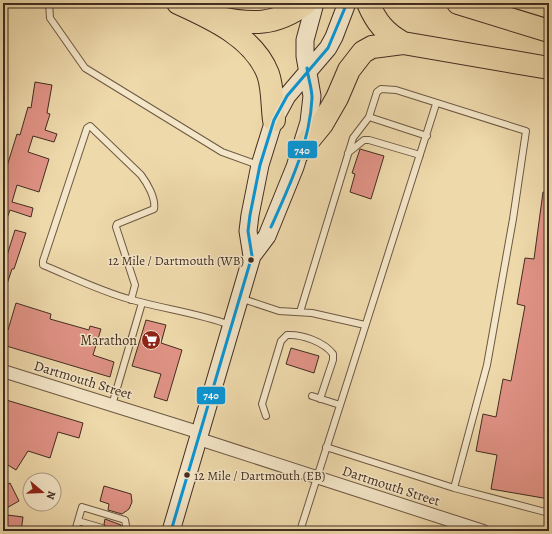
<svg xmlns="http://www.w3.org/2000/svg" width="552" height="534" font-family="Alegreya,serif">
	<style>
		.building { fill: #e19386; stroke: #422d20 }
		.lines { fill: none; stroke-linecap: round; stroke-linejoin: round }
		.service-casing { stroke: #6d5843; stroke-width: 8 }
		.minor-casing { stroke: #6d5843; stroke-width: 14 }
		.secondary-casing { stroke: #422d20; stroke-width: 19 }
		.motorway-casing { stroke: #422d20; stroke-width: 24 }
		.service { stroke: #f4e6c8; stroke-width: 6 }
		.minor { stroke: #f4e6c8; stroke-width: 12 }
		.secondary { stroke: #f4e6c8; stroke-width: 17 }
		.motorway { stroke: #eed9ab; stroke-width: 22 }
		.bus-1-casing { stroke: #f4e6c8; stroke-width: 6 }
		.bus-1 { stroke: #0696d7; stroke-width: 3 }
		.bus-dot { fill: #422d20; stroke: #f4e6c8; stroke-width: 1.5 }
		.labels { text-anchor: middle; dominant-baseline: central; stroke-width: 3; stroke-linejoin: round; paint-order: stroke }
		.bus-label { font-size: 13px; fill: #422d20; stroke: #f4e6c8; text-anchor: end }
		.poi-label { font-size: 14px; fill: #422d20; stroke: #f4e6c8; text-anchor: end }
		.street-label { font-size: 14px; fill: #422d20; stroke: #f4e6c8 }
		.line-badge { stroke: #f4e6c8; stroke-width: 1.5 }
		.badge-label { font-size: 11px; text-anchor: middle; font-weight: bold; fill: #fff }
	</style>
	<rect width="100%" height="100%" fill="#eed9ab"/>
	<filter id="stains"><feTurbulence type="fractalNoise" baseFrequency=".005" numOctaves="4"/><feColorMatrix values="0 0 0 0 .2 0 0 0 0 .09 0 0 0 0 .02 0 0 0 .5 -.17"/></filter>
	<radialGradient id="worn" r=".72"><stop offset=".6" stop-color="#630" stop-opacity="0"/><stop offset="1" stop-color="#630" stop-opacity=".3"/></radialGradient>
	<path class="building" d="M35,82L52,85L47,113L50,114L45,130L57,134L54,142L33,136L28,152L49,159L39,192L17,185L12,202L33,208L31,217L10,210L5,224H3V179L17,134L20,135L28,107L31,108Z
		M360,149L384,156L371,199L350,192L355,174L352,173Z
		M543,192L549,193V499L491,489L497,455L476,451L483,414L496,417L503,379L511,381L525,306L517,304L525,258L534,259Z
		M15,230L26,233L14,269H12L5,290H3V268Z
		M16,303L51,314L50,319L89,330L90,326L101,329L93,355L114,362L110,377L3,345V329L8,330Z
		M146,320L166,325L161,343L182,350L167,401L154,397L161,374L132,366Z
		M291,348L319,356L314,373L286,364Z
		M3,399L83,423L79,438L58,432L50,458L28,451L16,470L3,462Z
		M10,483L19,501L3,510V487Z
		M104,486L131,494L132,502L129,509L122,514L108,510L109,504L100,501Z
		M7,515L23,517L21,531H6Z
		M105,519L121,525L122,531H105L106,527L104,524Z"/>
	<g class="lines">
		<g class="service-casing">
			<path id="service" d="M49,3L50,18L85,68L222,152L258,165
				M369,117L427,136
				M348,153L364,140H369L420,155
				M240,298L279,311L312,313L365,325
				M131,300L135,285L116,227L117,224L154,209C156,198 147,183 141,175L90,126L87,128L43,261V265C72,277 100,291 129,299C163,309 198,313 230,325
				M300,312L353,138L369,117L377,92L381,89L396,90L526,131L513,219L487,365L454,488
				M312,396L340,405
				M112,405L142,303
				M266,416L262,404L281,341L287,335C302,334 324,342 333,354V360L320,399
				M326,447L454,488L549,513
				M78,521L102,528
				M75,531L82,507L125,520L127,531
				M300,531L436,104"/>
		</g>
		<g class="minor-casing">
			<path id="minor" d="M3,371L201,433
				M199,439L483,531"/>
		</g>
		<g class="secondary-casing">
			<path id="secondary" d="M252,256L248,231L250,215L260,165L274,120L287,96L328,48L334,37L347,3
				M171,531L252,256L267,236L295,167L309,122L312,96L305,56V40L315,3"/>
		</g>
		<g class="motorway-casing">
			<path id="motorway" d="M178,3C211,18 254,37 268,74C273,88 272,105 274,120
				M368,3C376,22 385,33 403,43
				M458,3L549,31
				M215,17C251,25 276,26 306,3
				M300,151L322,124L337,98L349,70L363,52L372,47L403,43L549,68"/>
		</g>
		<use href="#service" class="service"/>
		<use href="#minor" class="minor"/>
		<use href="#secondary" class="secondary"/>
		<use href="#motorway" class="motorway"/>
		<g class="bus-1-casing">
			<path id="bus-1" d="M271,227C289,187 310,143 312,98C312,88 308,78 307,68
				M171,531L252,256L248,231L250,215L260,165L274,120L287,96L328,48L347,3"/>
		</g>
		<use href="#bus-1" class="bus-1"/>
	</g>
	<defs>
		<g id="supermarket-disc" transform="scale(1)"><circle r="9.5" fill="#8f2418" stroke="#f4e6c8"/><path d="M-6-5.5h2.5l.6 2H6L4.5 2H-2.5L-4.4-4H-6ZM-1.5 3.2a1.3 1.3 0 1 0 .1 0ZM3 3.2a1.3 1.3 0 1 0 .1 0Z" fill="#fff"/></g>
	</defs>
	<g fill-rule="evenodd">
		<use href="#supermarket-disc" x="151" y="340"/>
	</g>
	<g class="bus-dot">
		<circle cx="251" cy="260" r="3.5"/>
		<circle cx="187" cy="475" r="3.5"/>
	</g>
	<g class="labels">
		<g class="bus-label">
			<text x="244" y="260">12 Mile / Dartmouth (WB)</text>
			<text x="194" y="475" text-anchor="start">12 Mile / Dartmouth (EB)</text>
		</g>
		<g class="poi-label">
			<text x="137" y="340">Marathon</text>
		</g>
		<g class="street-label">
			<text transform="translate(83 380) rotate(17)">Dartmouth Street</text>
			<text transform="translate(391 486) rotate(18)">Dartmouth Street</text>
		</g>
	</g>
	<g class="line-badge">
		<rect x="287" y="140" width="31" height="19" rx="4" fill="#0696d7"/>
		<rect x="196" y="386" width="30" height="19" rx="4" fill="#0696d7"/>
	</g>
	<g class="badge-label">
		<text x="302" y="154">740</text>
		<text x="211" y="399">740</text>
	</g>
	<rect width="552" height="534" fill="none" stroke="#eed9ab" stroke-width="16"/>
	<rect x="4" y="4" width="544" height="526" fill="none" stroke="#422d20" stroke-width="2"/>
	<rect x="8" y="8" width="536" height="518" fill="none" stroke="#422d20"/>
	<g transform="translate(42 492) rotate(109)"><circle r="19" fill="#f4e6c8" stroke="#ad9c85"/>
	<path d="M0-3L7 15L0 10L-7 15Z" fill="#8f2418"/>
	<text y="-6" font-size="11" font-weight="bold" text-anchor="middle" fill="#422d20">N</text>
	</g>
	<rect width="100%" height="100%" filter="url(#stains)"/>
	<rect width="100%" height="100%" fill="url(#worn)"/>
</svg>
